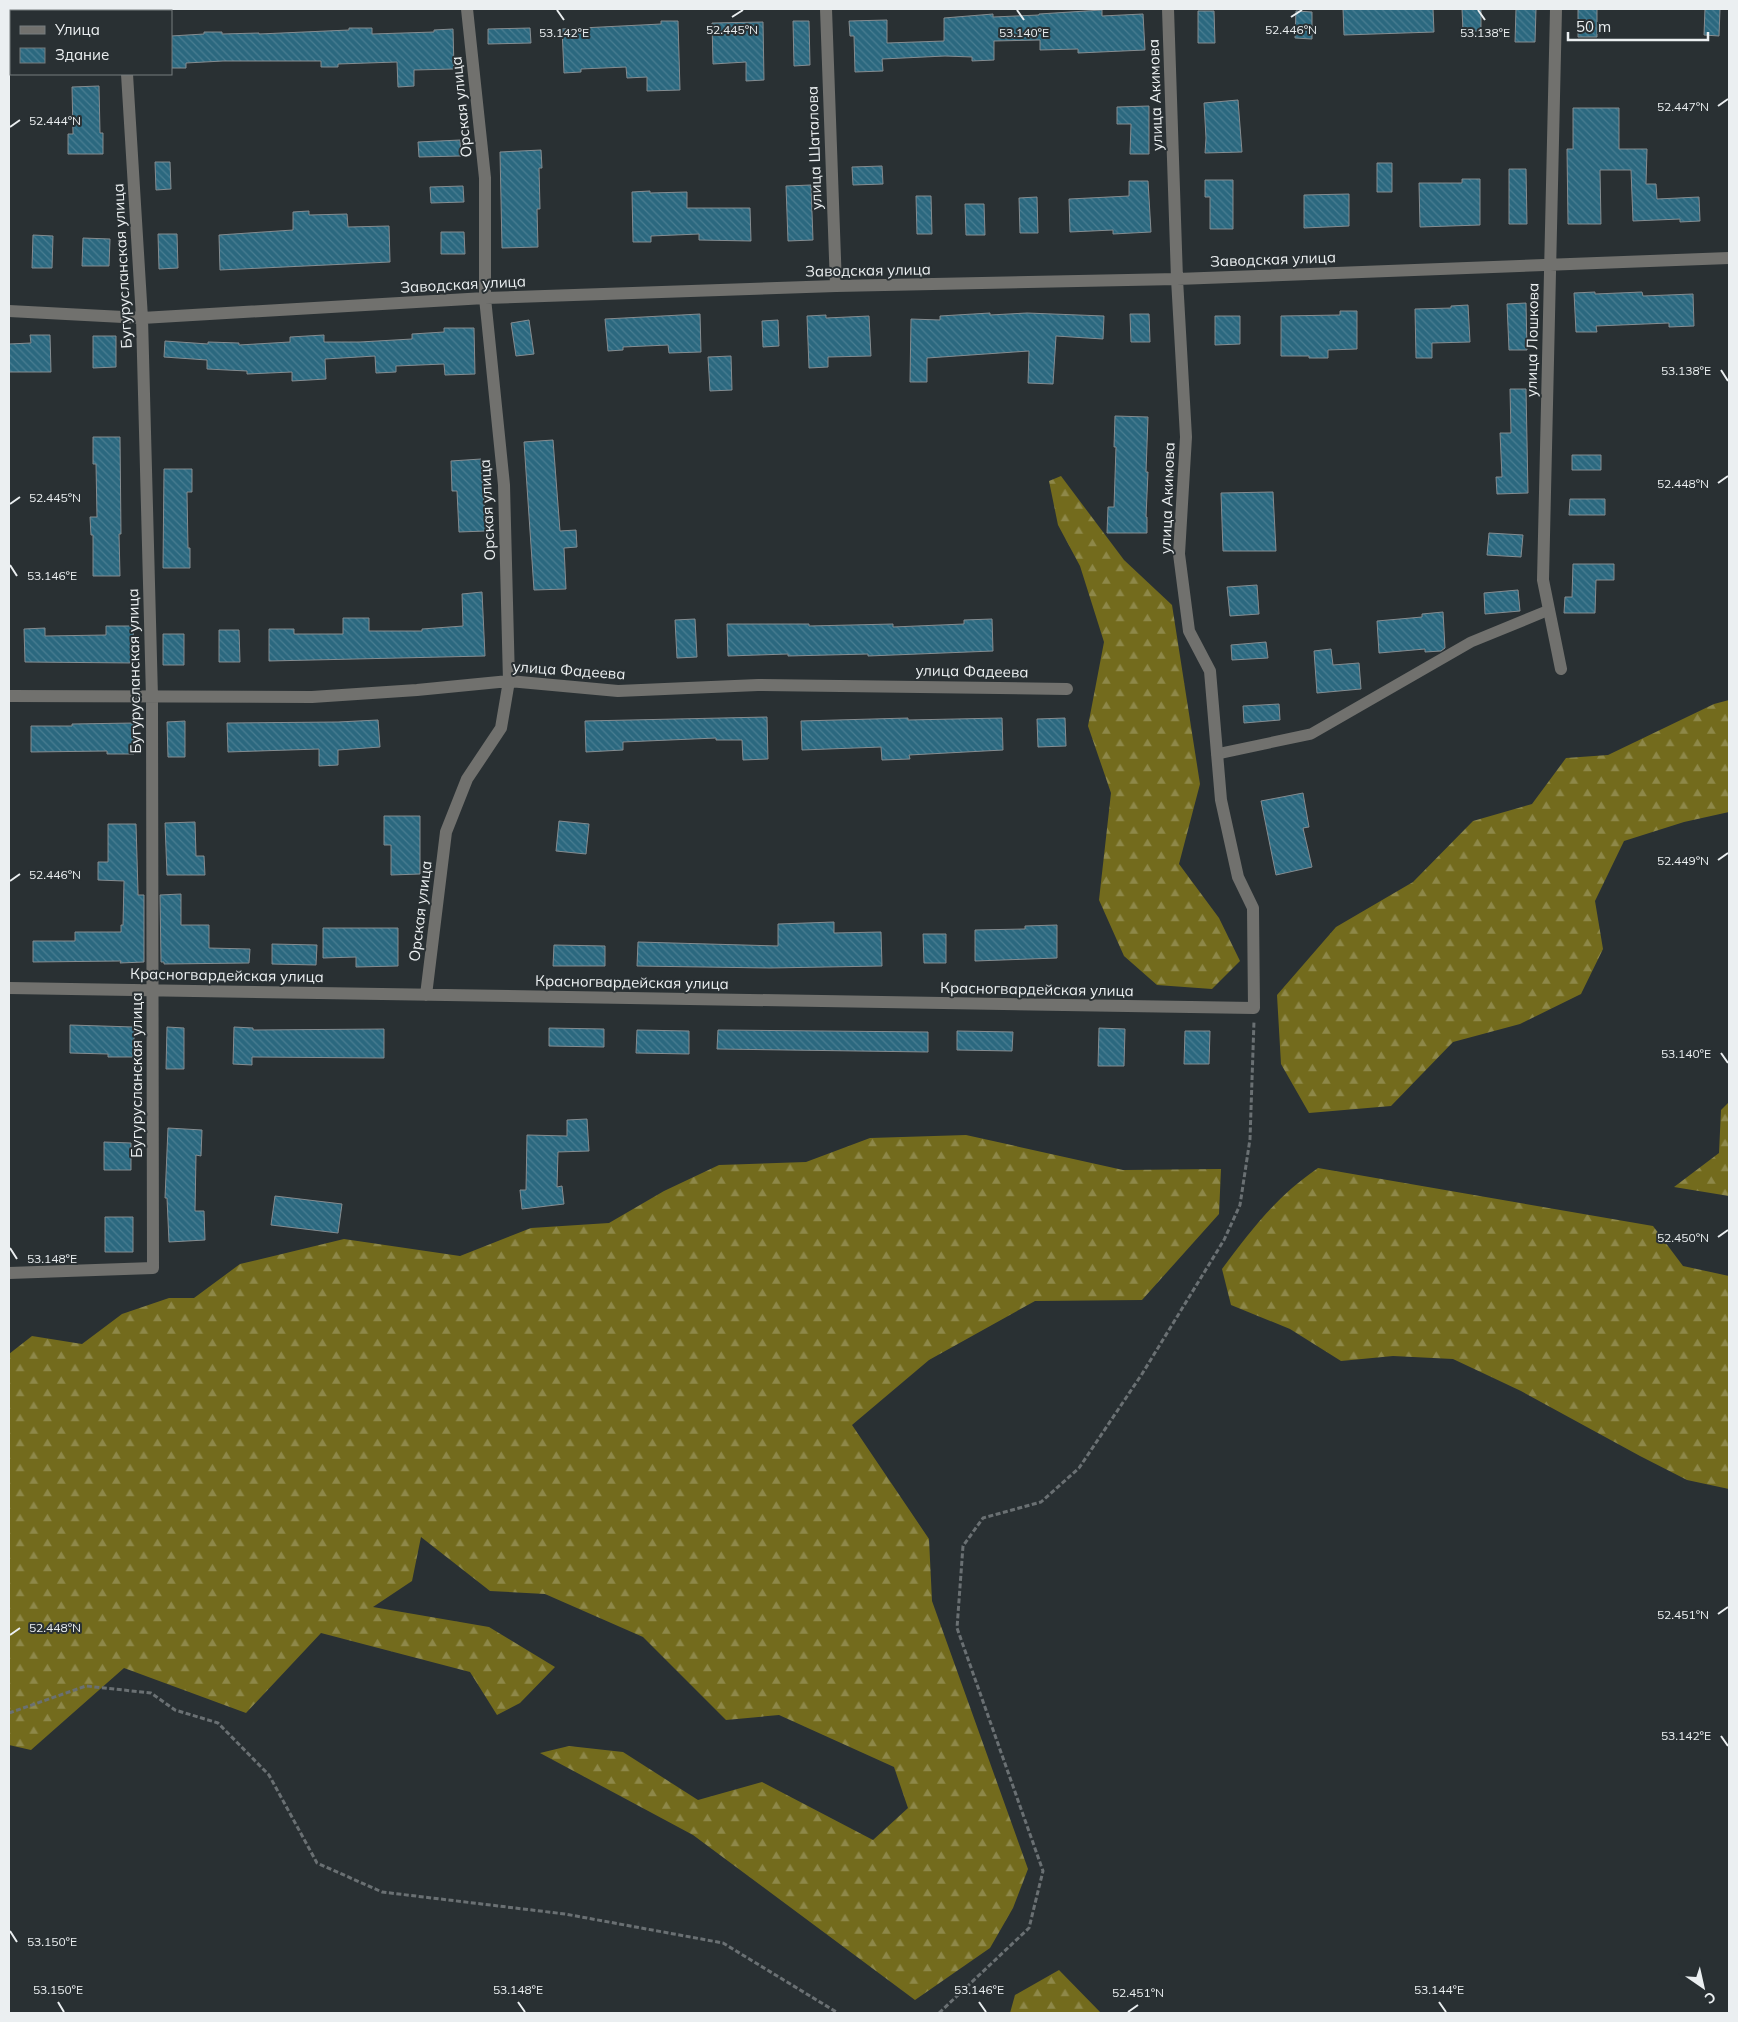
<svg xmlns="http://www.w3.org/2000/svg" width="1738" height="2022" font-family="Mulish,sans-serif">
	<style>
		.forest { fill: url(#forest-firs) }
		.building { fill: url(#building-back-hatch); stroke: #858c90 }
		.lines { fill: none; stroke-linecap: round; stroke-linejoin: round }
		.path { stroke: #6a7073; stroke-width: 3; stroke-dasharray: 5 2.5; stroke-linecap: butt }
		.lane { stroke: #71716e; stroke-width: 11 }
		.street { stroke: #71716e; stroke-width: 12 }
		.ticks { fill: none; stroke: #ebeff1; stroke-width: 2 }
		.labels { text-anchor: middle; dominant-baseline: central; stroke-width: 4; stroke-linejoin: round; paint-order: stroke }
		.street-label { font-size: 15px; fill: #ebeff1; stroke: #293033 }
		.ticks-label { font-size: 12px; text-anchor: middle; fill: #ebeff1; stroke: #293033; stroke-width: 4; stroke-linejoin: round; paint-order: stroke }
	</style>
	<defs>
		<pattern id="forest-firs" width="22" height="20" patternUnits="userSpaceOnUse" patternTransform="scale(1.25)"><rect width="22" height="20" fill="#736b1d"/><path d="M5 1l3.5 6h-7zM16 11l3.5 6h-7z" fill="#8e8849"/></pattern>
		<pattern id="building-back-hatch" width="6" height="6" patternUnits="userSpaceOnUse" patternTransform="scale(1.25)"><rect width="6" height="6" fill="#2b687f"/><path d="M-1 5l2 2M0 0l6 6M5-1l2 2" fill="none" stroke="#4a7e92"/></pattern>
	</defs>
	<rect width="100%" height="100%" fill="#293033"/>
	<path class="forest" d="M1061,476L1124,560L1172,605L1200,784L1179,864L1219,918L1240,961L1212,989L1157,985L1124,956L1099,900L1111,793L1088,726L1104,642L1080,566L1058,525L1049,481Z
		M1729,700V812L1684,822L1624,841L1595,901L1603,949L1581,994L1520,1024L1453,1042L1391,1106L1309,1113L1281,1064L1277,995L1336,927L1413,882L1473,821L1532,804L1566,758L1608,755L1714,704Z
		M1729,1102V1196L1674,1187L1719,1153L1721,1110Z
		M966,1135L1123,1170L1221,1169L1219,1214L1142,1300L1035,1301L929,1360L852,1425L929,1539L932,1601L1028,1869L1013,1908L990,1948L915,2000L693,1835L540,1753L569,1746L623,1752L698,1800L762,1782L873,1840L908,1808L894,1767L779,1715L726,1720L643,1637L545,1594L490,1591L421,1537L412,1581L373,1607L489,1627L555,1667L520,1703L497,1715L470,1672L321,1633L246,1713L124,1668L31,1750L9,1745V1354L32,1336L82,1344L122,1314L169,1298H194L240,1264L344,1239L460,1256L531,1228L609,1223L664,1191L719,1165L806,1162L870,1138Z
		M1318,1168L1653,1226L1683,1266L1729,1276V1489L1687,1480L1640,1456L1521,1391L1453,1359L1393,1356L1341,1361L1290,1329L1231,1305L1222,1269C1252,1229 1276,1197 1318,1168Z
		M1059,1970L1101,2013H1010L1015,1995Z"/>
	<path class="building" d="M1343,9H1433L1434,32L1344,35Z
		M1462,9H1481V31H1463Z
		M1516,9H1536L1535,42H1515Z
		M1578,9H1597V37H1578Z
		M1705,9H1720L1719,36L1704,35Z
		M1102,10V16L1143,14L1145,50L1078,53V49L1040,50V40L994,41V60L972,61V57L945,56L882,59L883,71L855,72L854,36H850L849,21L887,20V43L944,41V18L993,14V17L1039,15V14Z
		M1198,11H1214L1215,43H1198Z
		M1296,11L1312,12V39L1295,38Z
		M661,21H678L680,90L647,91V77L627,78L626,67L581,69V72L564,73L562,29L661,24Z
		M793,21H809L810,65L794,66Z
		M763,22L764,80L746,81V62L713,64L712,23Z
		M349,28H372V34L434,32V30L453,29L454,69L414,70V86L398,87L397,62L338,64V67H321V61H223L186,63V68H171V36L204,34V32H222V34L259,33V34L349,30Z
		M530,28L531,43L488,44V29Z
		M99,86L100,133H103V154H68V134H73L72,87Z
		M1238,100L1242,152L1205,153L1206,138L1204,103Z
		M1149,106V154H1130L1131,124H1117V107Z
		M1573,108H1619V149H1647L1646,184H1656L1657,199L1699,197L1700,221L1680,222V219L1633,221L1631,170H1600L1601,224H1568L1567,149H1573Z
		M460,140L461,156L419,157L418,142Z
		M541,150L542,168H539L540,209H537L538,247L502,248L500,152Z
		M155,162H170L171,189L156,190Z
		M1377,163H1392V192H1377Z
		M882,166L883,184L853,185L852,167Z
		M1509,169H1526L1527,224H1509Z
		M1462,179H1480V225L1420,227L1419,183H1462Z
		M1205,180H1233V229H1210V197H1205Z
		M1129,181H1148L1151,232L1113,234V230L1070,232L1069,199L1129,196Z
		M811,185L813,240L788,241L786,186Z
		M463,186L464,202L431,203L430,187Z
		M650,191V193L687,192V208H750L751,241L699,240V234L651,236V242H633L632,192Z
		M1349,194V226L1304,228V195Z
		M916,196H931L932,234H917Z
		M1037,197L1038,233H1020L1019,198Z
		M965,204H984L985,235H966Z
		M309,211V215L347,214L348,227L389,226L390,262L220,270L219,235L293,230V212Z
		M441,232H464L465,254H441Z
		M158,234H177L178,268L159,269Z
		M33,235L53,236L52,268H32Z
		M83,238L110,239L109,266H82Z
		M1595,292V294L1642,292L1643,296L1693,294L1694,326L1669,327V323L1596,326L1597,332H1576L1574,293Z
		M1526,303L1527,350H1509L1507,304Z
		M1468,305L1470,342L1432,343V358H1416L1415,309L1451,308V306Z
		M1340,311H1357V349L1328,350V358H1309V356H1281V316L1340,315Z
		M990,313V315L1027,313L1104,316L1103,339L1056,336L1053,384L1028,383L1029,351L927,358V382H910L911,319L940,320V316Z
		M700,314L701,352L669,353L668,345L623,347V350L608,351L605,319Z
		M1130,314H1149L1150,342H1131Z
		M826,315V318L869,316L871,356L828,357V367L809,368L807,316Z
		M1215,316H1240V344L1215,345Z
		M529,320L534,354L516,356L511,323Z
		M778,320L779,346L763,347L762,321Z
		M444,328H474L475,374L445,375L444,364L396,366V372L376,373L375,356L325,359L326,379L292,381V372L247,374V371L207,369V360L164,357L165,341L208,344V342L239,343V345L290,342V337L324,335V342H360L412,339V334L444,332Z
		M30,335H50L51,372H9V344L31,343Z
		M93,336H116V367L93,368Z
		M731,356L732,390L710,391L708,357Z
		M1510,389H1526L1528,493L1497,494L1496,477H1502L1500,433H1511Z
		M1115,416L1148,417L1146,472H1148L1146,517H1147V533H1107L1108,507H1114L1116,447H1114Z
		M93,437H120L121,534H119L120,576H93V535H91L90,517H97L96,464H93Z
		M553,440L560,531L576,530L577,547L564,548L566,589L534,590L524,442Z
		M1572,455H1601V470H1572Z
		M481,459L486,531L459,532L457,491H452L451,461Z
		M164,469H192V492H187L188,548H190V568H163Z
		M1273,492L1276,551H1223L1221,493Z
		M1570,499H1605V515H1569Z
		M1489,533L1523,535L1521,557L1487,555Z
		M1573,564H1614V580H1596L1595,613H1564L1565,597H1572Z
		M1257,585L1259,614L1230,616L1227,587Z
		M1518,590L1520,611L1485,614L1484,593Z
		M482,592L485,656L269,661V629H294V634H343V618H369V631H422V629L463,626L462,594Z
		M1443,612L1445,648L1441,651L1425,652V649L1379,653L1377,621L1422,617V614Z
		M695,619L697,657L677,658L675,620Z
		M992,619L993,651L868,656V654L788,656V654L728,656L727,624H809V626L893,624V627L964,624V620Z
		M106,626H133L134,663L25,662L24,629L45,628V636L106,635Z
		M219,630H239L240,662H219Z
		M163,634H184V665H163Z
		M1266,642L1268,658L1232,660L1231,645Z
		M1331,649L1333,665L1359,663L1361,689L1317,693L1314,651Z
		M1279,704L1280,720L1244,723L1243,706Z
		M767,717L768,759L743,760L742,740H716V738L623,742V750L586,752L585,721Z
		M908,718V720L1002,718L1003,750L909,755L910,759L882,760L881,747L802,750L801,721Z
		M1065,718L1066,746L1038,747L1037,719Z
		M378,720L380,747L338,750V765L319,766V749L228,752L227,723L338,722Z
		M185,721V757H168L167,722Z
		M134,723V754H107V751L31,752V726H72V724Z
		M1303,793L1309,827L1303,828L1312,867L1276,875L1261,801Z
		M384,816H420V874L391,875V845H384Z
		M559,821L589,824L586,854L556,851Z
		M195,822L196,856H204L205,875H167L165,823Z
		M108,824H136L138,892V895H144V962L120,963L121,961L33,962V941H75V932H121V925H123L124,881L98,880V862H108Z
		M181,894V925H209V948L250,949L249,963L164,964V962H161L160,895Z
		M834,922V933L881,932L882,966L770,968L637,966L638,942L778,946V924Z
		M1057,925V958L975,961V930L1025,929V926Z
		M323,928H398V966L356,967V957L323,958Z
		M923,934H946V963H924Z
		M272,944L317,945L316,965L272,964Z
		M554,945L605,946V966H553Z
		M70,1025L134,1027V1057H108V1054L70,1053Z
		M167,1027L184,1028V1069H166Z
		M234,1027L253,1028V1030L384,1029V1058L252,1057V1065L233,1064Z
		M549,1028L604,1029V1047L549,1046Z
		M1099,1028L1125,1029L1124,1066H1098Z
		M637,1030L689,1031V1054L636,1053Z
		M718,1030L928,1032V1052L717,1049Z
		M957,1031L1013,1032L1012,1051L957,1050Z
		M1185,1031H1210L1209,1064H1184Z
		M587,1119L589,1151L558,1152L557,1187L562,1186L564,1204L522,1209L520,1190H526L527,1135L567,1136V1120Z
		M168,1128L202,1130L201,1156L196,1155L195,1211H204L205,1240L169,1242L167,1198H165Z
		M104,1142L131,1143V1170H104Z
		M275,1196L342,1204L338,1233L271,1225Z
		M105,1217H133V1252H105Z"/>
	<g class="lines">
		<path class="path" d="M9,1713L86,1686L151,1693L175,1710L218,1723L269,1775L317,1863L382,1892L565,1914L723,1943L838,2013
			M939,2013L1029,1928L1043,1871L957,1628L963,1546L983,1518L1041,1502L1079,1468L1142,1374L1224,1240L1240,1205L1250,1139L1254,1021"/>
		<path class="lane" d="M1217,754L1311,734L1471,642L1549,610"/>
		<path class="street" d="M122,9L123,11
			M826,9L836,286
			M1556,9L1543,580L1561,669
			M9,311L142,318L485,298L836,286L1177,279L1729,258
			M9,696L312,697L417,690L509,681L618,691L758,685L1067,689
			M9,988L1254,1008L1253,908L1238,877L1221,800L1210,671L1189,631L1179,554L1186,437L1177,279L1168,9
			M426,995L446,832L467,779L501,728L509,681L504,485L485,298V178L467,9
			M9,1273L153,1268L152,697L142,318L127,74"/>
	</g>
	<path class="ticks" d="M557,10L564,20M1017,10L1024,20M1478,10L1485,20M732,17L743,10M1291,17L1302,10M1718,106L1728,99M10,127L20,120M1721,370L1728,381M1718,483L1728,476M10,504L20,497M10,565L17,576M1718,860L1728,853M10,881L20,874M1721,1053L1728,1063M1718,1237L1728,1230M10,1248L17,1259M1718,1614L1728,1607M10,1635L20,1628M1721,1736L1728,1746M10,1931L17,1942M58,2002L64,2012M518,2002L525,2012M979,2002L986,2012M1439,2002L1446,2012M1128,2012L1138,2005"/>
	<g class="labels">
		<g class="street-label">
			<text transform="translate(1155 95) rotate(-92)">улица Акимова</text>
			<text transform="translate(461 107) rotate(-96)">Орская улица</text>
			<text transform="translate(814 148) rotate(-92)">улица Шаталова</text>
			<text transform="translate(1273 259) rotate(-2)">Заводская улица</text>
			<text transform="translate(122 266) rotate(-93)">Бугурусланская улица</text>
			<text transform="translate(868 270) rotate(-1)">Заводская улица</text>
			<text transform="translate(463 284) rotate(-3)">Заводская улица</text>
			<text transform="translate(1532 340) rotate(-89)">улица Лошкова</text>
			<text transform="translate(1167 498) rotate(-88)">улица Акимова</text>
			<text transform="translate(487 510) rotate(-93)">Орская улица</text>
			<text transform="translate(569 670) rotate(4)">улица Фадеева</text>
			<text transform="translate(134 671) rotate(-91)">Бугурусланская улица</text>
			<text transform="translate(972 671) rotate(1)">улица Фадеева</text>
			<text transform="translate(420 911) rotate(-83)">Орская улица</text>
			<text transform="translate(227 975) rotate(1)">Красногвардейская улица</text>
			<text transform="translate(632 982) rotate(1)">Красногвардейская улица</text>
			<text transform="translate(1037 989) rotate(1)">Красногвардейская улица</text>
			<text transform="translate(136 1075) rotate(-90)">Бугурусланская улица</text>
		</g>
	</g>
	<g class="ticks-label">
		<text x="732" y="34">52.445°N</text>
		<text x="1291" y="34">52.446°N</text>
		<text x="564" y="37">53.142°E</text>
		<text x="1485" y="37">53.138°E</text>
		<text x="1024" y="37">53.140°E</text>
		<text x="1683" y="111">52.447°N</text>
		<text x="55" y="125">52.444°N</text>
		<text x="1686" y="375">53.138°E</text>
		<text x="1683" y="488">52.448°N</text>
		<text x="55" y="502">52.445°N</text>
		<text x="52" y="580">53.146°E</text>
		<text x="1683" y="865">52.449°N</text>
		<text x="55" y="879">52.446°N</text>
		<text x="1686" y="1058">53.140°E</text>
		<text x="1683" y="1242">52.450°N</text>
		<text x="52" y="1263">53.148°E</text>
		<text x="1683" y="1619">52.451°N</text>
		<text x="55" y="1632">52.448°N</text>
		<text x="1686" y="1740">53.142°E</text>
		<text x="52" y="1946">53.150°E</text>
		<text x="58" y="1994">53.150°E</text>
		<text x="518" y="1994">53.148°E</text>
		<text x="979" y="1994">53.146°E</text>
		<text x="1439" y="1994">53.144°E</text>
		<text x="1138" y="1997">52.451°N</text>
	</g>
	<rect width="1738" height="2022" fill="none" stroke="#ebeff1" stroke-width="20"/>
	<rect x="10" y="10" width="162" height="65" fill="#293033" stroke="#777c7f"/>
	<rect x="20" y="26" width="25" height="8" fill="#71716e" stroke="#777c7f"/>
	<text x="55" y="35" font-size="15" fill="#ebeff1">Улица</text>
	<rect x="20" y="48" width="25" height="15" fill="url(#building-back-hatch)" stroke="#777c7f"/>
	<text x="55" y="60" font-size="15" fill="#ebeff1">Здание</text>
	<g transform="translate(1703 1987) rotate(146)" stroke="#293033" stroke-width="4" paint-order="stroke">
	<path d="M0-4L9 19L0 12L-9 19Z" fill="#ebeff1"/>
	<text y="-8" font-size="14" font-weight="bold" text-anchor="middle" fill="#ebeff1">С</text>
	</g>
	<path d="M1568 32v8h140v-8" fill="none" stroke="#ebeff1" stroke-width="2.5"/>
	<text x="1576" y="32" font-size="15" fill="#ebeff1" stroke="#293033" stroke-width="4" paint-order="stroke">50 m</text>
</svg>
